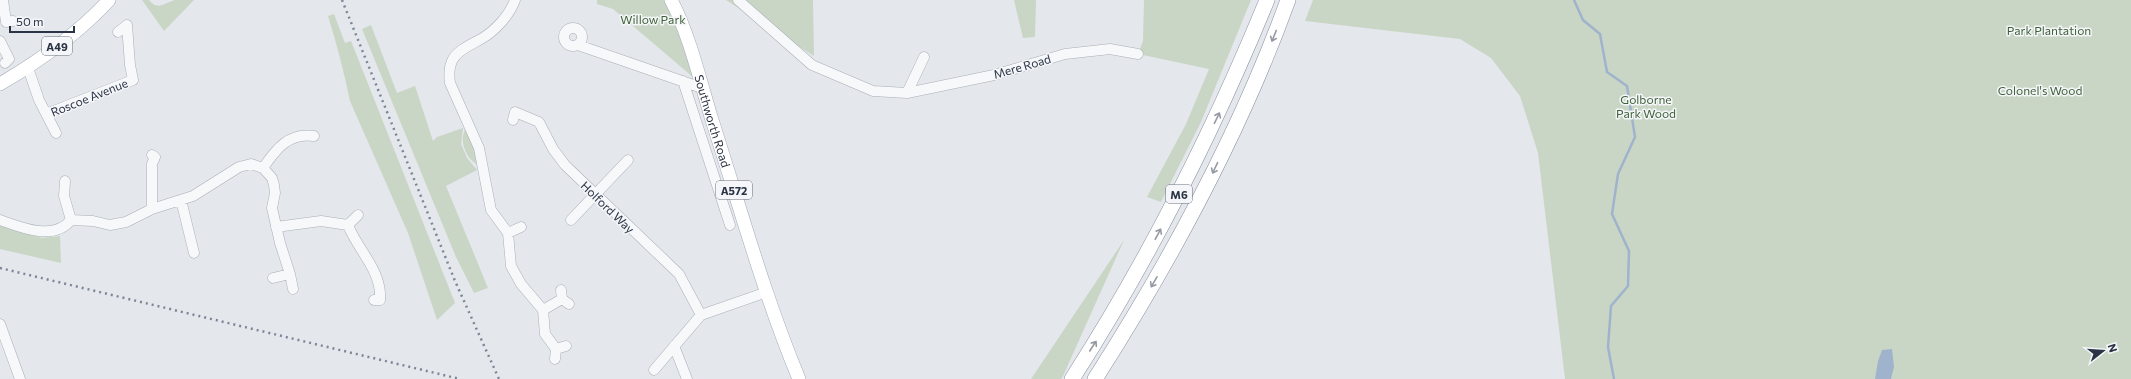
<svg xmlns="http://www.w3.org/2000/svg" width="2131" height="379" font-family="Commissioner,sans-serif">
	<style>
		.green { fill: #c9d6c5 }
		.water { fill: #9fb4cc }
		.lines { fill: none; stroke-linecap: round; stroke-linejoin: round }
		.stream { stroke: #9fb4cc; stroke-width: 2.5 }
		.minor-casing { stroke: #a9aeb7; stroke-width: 11 }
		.major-casing { stroke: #a3abb8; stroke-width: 14 }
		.highway-casing { stroke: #8b94a3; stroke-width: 16 }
		.minor { stroke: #f7f8fa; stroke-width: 10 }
		.major { stroke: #fff; stroke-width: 13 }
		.highway { stroke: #fff; stroke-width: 15 }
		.rail { stroke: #7d8696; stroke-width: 2.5; stroke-dasharray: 2 4; stroke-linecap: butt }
		.oneway { stroke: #959aa2 }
		.labels { text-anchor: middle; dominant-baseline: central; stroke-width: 3; stroke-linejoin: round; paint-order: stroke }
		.shield { fill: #f4f6f9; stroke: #676e7b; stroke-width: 1 }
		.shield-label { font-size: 11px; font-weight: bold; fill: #2b3445 }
		.park-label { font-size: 12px; fill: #3f6138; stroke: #f4f6f9 }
		.street-label { font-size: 12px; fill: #2b3445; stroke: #f4f6f9 }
	</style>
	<rect width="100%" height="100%" fill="#e4e7ec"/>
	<path class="green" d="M142,0H149C158,11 164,3 175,0C180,0 189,0 194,0L164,31Z
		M597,0H667L694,78L613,9L597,4Z
		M726,0H813L814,56Z
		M1014,0H1036L1035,37L1023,38Z
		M1144,0H1251L1201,122L1161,202L1147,197L1186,124L1209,69L1138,54L1143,41Z
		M1313,0H2131V379H1565L1538,153L1520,96L1491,58L1460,39L1305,21Z
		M334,14L345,43L351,41L455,303L437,320L408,233L350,101C344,72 337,45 328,16Z
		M371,25L397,93L415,86L433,141L437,137L463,128L461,144L467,158L477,170L446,186L488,288L474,293L456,257L362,29Z
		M466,128L475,148L478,165C466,159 458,140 466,128Z
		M0,225L42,238L60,236L61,263L0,249Z
		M1124,240L1063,376L1061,379H1031Z"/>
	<path class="water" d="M1892,349L1894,367L1891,379H1875L1878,361L1882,350Z"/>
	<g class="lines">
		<path class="stream" d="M1574,0L1583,20L1600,34L1607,72L1627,86L1635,137L1618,174L1612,214L1629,251L1628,286L1611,306L1608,347L1614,379"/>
		<g class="minor-casing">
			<path id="minor" d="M3,0L6,22L13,21
				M515,0C509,16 495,31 481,39C472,44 458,50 453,59C449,66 449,76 450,83L479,148L491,210L508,233L511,266L521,284L543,310L545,334L556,349
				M738,0L812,65L873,91L907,93L994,75L1065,54L1110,49L1138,54
				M564 37a9 9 0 1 1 18 0a9 9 0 1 1-18 0Z
				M0,41L9,59L5,63
				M578,45L702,88
				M28,68L39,100L56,133
				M683,81L730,225
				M907,93L924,57
				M46,114L133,80L130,65L127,25L118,32
				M513,120L515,112L539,122L553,149L565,165L679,274L701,315
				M152,155L155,157L152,164V209
				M263,168C276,149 289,132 314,136
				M65,181L64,196L71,220
				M181,200L194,253
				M0,220C22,228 54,241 71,220L93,221L110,225L126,222L152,209L193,196L239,167L251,164L263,168L272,178L274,185L275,193L272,208L280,243L290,274
				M571,220L628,160
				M348,225C358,251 382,270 380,300H374
				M276,227L321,221L348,225L358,215
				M508,233L521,227
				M273,278L290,274L293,289
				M561,290L562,299L569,304
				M543,310L562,299
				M0,324L20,379
				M674,346L687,379
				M555,359L556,349L566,346
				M654,370L701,315L767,292"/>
		</g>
		<g class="major-casing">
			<g id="major">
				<path id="s1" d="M671,0C689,33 701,84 712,120C740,207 764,295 799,379"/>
				<path d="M0,84C39,61 78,34 109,0"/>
			</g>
		</g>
		<g class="highway-casing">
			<path id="highway" d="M1072,379C1149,259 1213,132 1267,0
				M1095,379C1171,260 1240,133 1288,0"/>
		</g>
		<use href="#minor" class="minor"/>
		<use href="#major" class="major"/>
		<use href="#highway" class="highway"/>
		<path class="rail" d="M342,0L455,281L499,379
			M0,268L460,379"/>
	</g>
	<defs><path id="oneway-shaft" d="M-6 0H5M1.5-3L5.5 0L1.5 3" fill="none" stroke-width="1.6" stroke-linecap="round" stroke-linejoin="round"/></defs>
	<g class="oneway">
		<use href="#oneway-shaft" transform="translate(1274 36) rotate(112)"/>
		<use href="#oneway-shaft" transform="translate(1217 118) rotate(-64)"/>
		<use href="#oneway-shaft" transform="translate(1215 168) rotate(116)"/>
		<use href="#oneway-shaft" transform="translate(1158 234) rotate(-62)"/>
		<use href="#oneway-shaft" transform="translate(1154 282) rotate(120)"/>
		<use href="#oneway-shaft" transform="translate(1093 346) rotate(-57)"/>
	</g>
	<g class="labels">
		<g class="shield">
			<rect x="42" y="37" width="30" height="18" rx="3"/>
			<rect x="716" y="181" width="36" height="18" rx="3"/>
			<rect x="1166" y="185" width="26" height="18" rx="3"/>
		</g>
		<g class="shield-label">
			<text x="57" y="46">A49</text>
			<text x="734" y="190">A572</text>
			<text x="1179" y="194">M6</text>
		</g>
		<g class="park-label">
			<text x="653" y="19">Willow Park</text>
			<text x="2049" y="30">Park Plantation</text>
			<text x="2040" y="90">Colonel's Wood</text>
			<text x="1646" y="99">Golborne<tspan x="1646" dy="14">Park Wood</tspan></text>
		</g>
		<g class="street-label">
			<text transform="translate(1022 66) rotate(-16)">Mere Road</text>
			<text transform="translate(89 97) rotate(-22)">Roscoe Avenue</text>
			<text stroke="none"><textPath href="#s1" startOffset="128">Southworth Road</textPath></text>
			<text transform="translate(608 207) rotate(44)">Holford Way</text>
		</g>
	</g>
	<g transform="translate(2103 351) rotate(73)" stroke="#f4f6f9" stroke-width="3" paint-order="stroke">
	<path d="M0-3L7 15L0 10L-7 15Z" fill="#2b3445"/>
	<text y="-6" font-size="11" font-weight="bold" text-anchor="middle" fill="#2b3445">N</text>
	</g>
	<path d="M10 26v6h64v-6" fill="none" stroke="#2b3445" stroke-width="2"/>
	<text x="16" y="26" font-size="12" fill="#2b3445" stroke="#f4f6f9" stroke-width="3" paint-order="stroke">50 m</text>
</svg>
